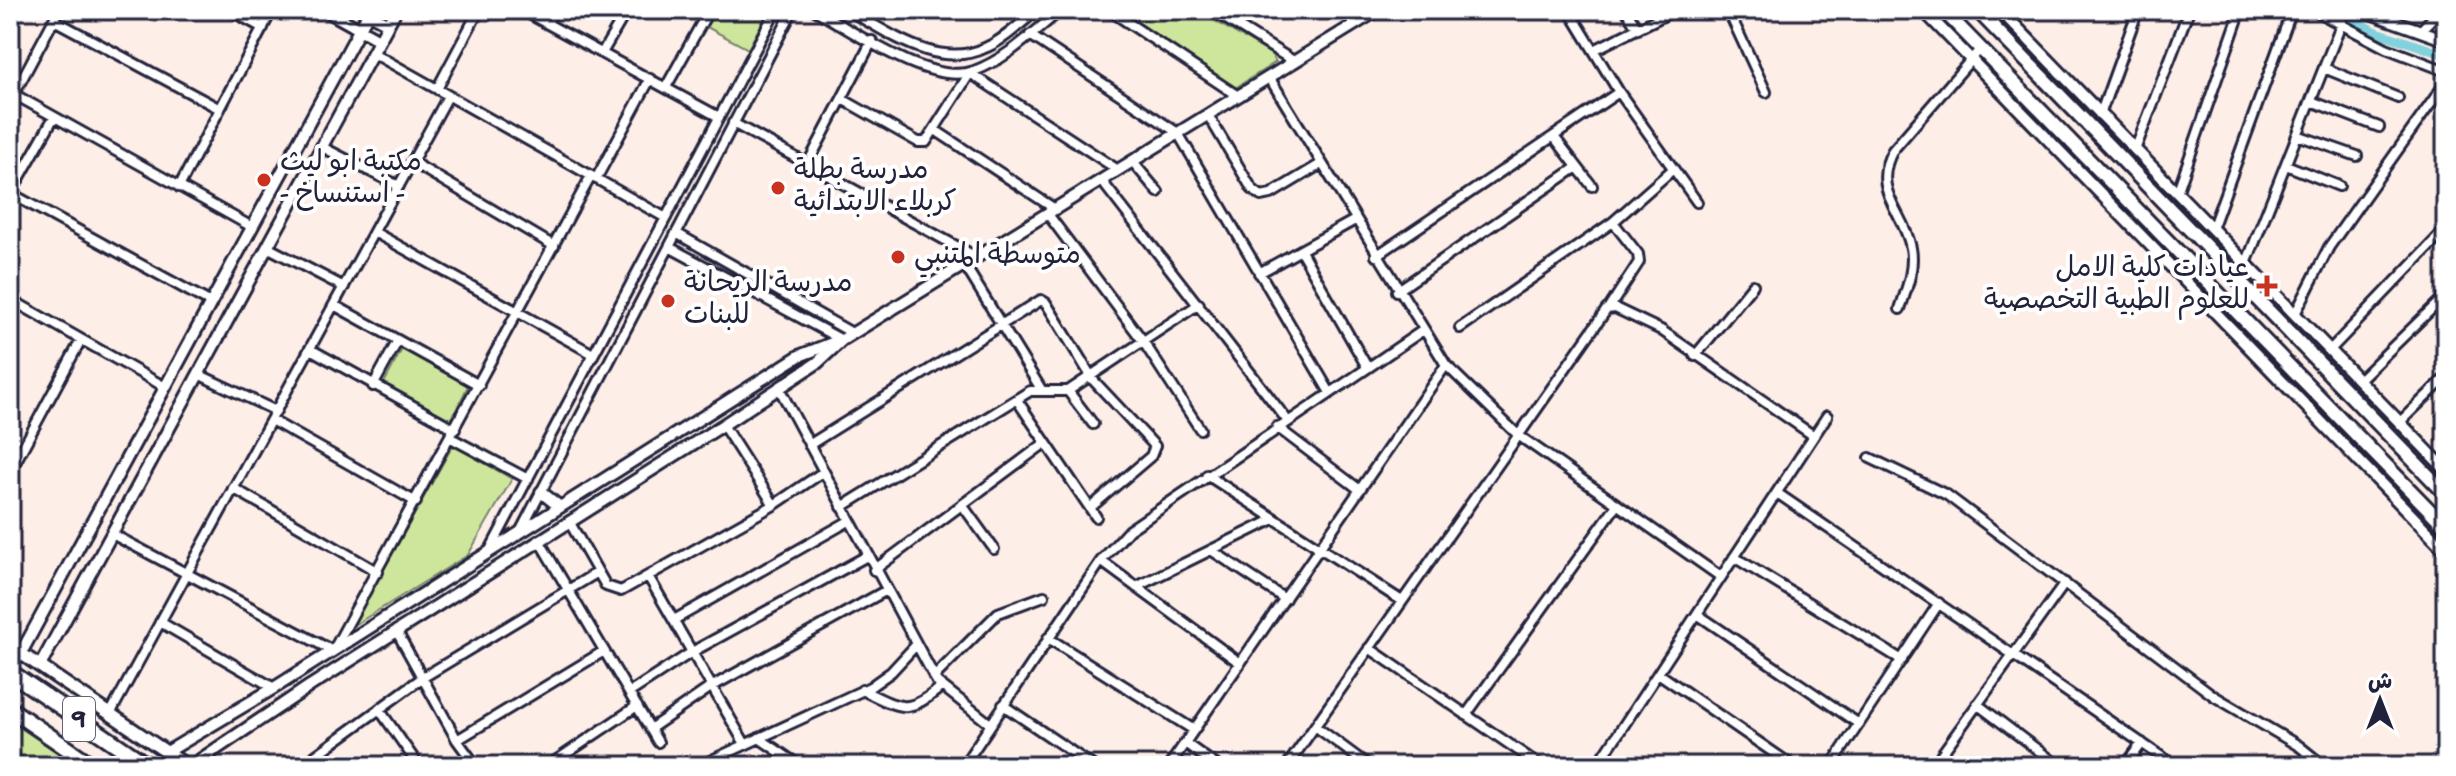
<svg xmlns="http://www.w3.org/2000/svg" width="2456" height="776" font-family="'Gochi Hand','Playpen Sans Arabic',sans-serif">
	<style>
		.green { fill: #cee69c; stroke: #78846c; stroke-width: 2 }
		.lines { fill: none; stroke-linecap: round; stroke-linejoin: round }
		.canal { stroke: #82d2de; stroke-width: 9 }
		.minor-casing { stroke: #22223b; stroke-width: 14 }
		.tertiary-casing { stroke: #22223b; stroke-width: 16 }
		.secondary-casing { stroke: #22223b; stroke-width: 17 }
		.primary-casing { stroke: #22223b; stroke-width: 18 }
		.trunk-casing { stroke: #22223b; stroke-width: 20 }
		.minor { stroke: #fff; stroke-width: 8 }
		.tertiary { stroke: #fff; stroke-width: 10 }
		.secondary { stroke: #fff; stroke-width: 11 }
		.primary { stroke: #fff; stroke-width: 12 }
		.trunk { stroke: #fff; stroke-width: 14 }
		.poi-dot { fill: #c8321e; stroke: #fff; stroke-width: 3 }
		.labels { text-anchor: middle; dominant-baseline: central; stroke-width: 8; stroke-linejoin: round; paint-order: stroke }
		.shield { fill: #fff; stroke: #646476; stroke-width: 2 }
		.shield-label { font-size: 26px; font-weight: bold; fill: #22223b }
		.poi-label { font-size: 28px; fill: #22223b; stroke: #fff; text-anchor: start }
	</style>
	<rect width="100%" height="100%" fill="#feeee8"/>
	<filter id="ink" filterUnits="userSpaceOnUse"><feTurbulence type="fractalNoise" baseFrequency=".0125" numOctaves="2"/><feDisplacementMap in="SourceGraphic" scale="16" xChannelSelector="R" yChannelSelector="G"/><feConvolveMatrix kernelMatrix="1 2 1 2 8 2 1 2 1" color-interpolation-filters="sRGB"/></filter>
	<g filter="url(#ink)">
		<path class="green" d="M714,10H769L748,49L705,26Z
			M1120,10H1196L1271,54L1276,62L1235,88Z
			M402,349L469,384L451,420L383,385Z
			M453,445L512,479L468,555L356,624L352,619L374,587Z
			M10,721L72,762L76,766H37L10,749Z"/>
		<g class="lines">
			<path class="canal" d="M2332,10L2377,32L2446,55"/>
			<g class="minor-casing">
				<path id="minor" d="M230,10L263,28
					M522,10L719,117
					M815,10C853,31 931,87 974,71C1007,59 1035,31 1061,10
					M848,10C890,33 938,71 987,47C1005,39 1021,23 1037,10
					M1109,10L1238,96
					M1212,10L1295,62
					M1569,10L1619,92L1697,202
					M1626,10L1638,29
					M1728,10L1766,92
					M2314,10L2386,48L2446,71
					M54,20L220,109
					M547,23L554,10
					M1237,25L1245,10
					M2420,31L2440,10
					M1030,35L1178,133L1329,391
					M1594,50L1675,10
					M373,53L666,218
					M602,53L627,10
					M2324,68L2398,98
					M1269,77L1446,365L1518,435L1721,577
					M666,87L709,10
					M437,89L479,10
					M10,92L252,227
					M14,94L59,10
					M842,99L918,142H926L970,73L1118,170
					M2311,101L2379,127
					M1208,115L1252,189L1261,196L1271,194L1321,164
					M2100,115L2138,10
					M733,123L976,257
					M935,130L1055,209
					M2297,135L2357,156
					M1555,138L1592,186
					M322,147L399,186
					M2135,150L2189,10
					M1132,161L1158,192
					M412,162L554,246
					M807,165L872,41
					M2286,165L2339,186
					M596,179L650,79
					M1101,180L1287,420
					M179,187L272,10
					M10,193L211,303
					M11,193L54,117
					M2177,193L2241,10
					M1047,213L1143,341L1200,429
					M2212,229L2292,10
					M374,232L593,354
					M676,233L852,333
					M267,247L344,287
					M669,247L842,340
					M1301,251L1367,367
					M1376,256L1619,92
					M964,264L1041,389
					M2246,264L2342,22
					M1259,273L1355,220
					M1397,291L1577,167
					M10,299L165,387
					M334,305L479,385
					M1609,308L1639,262L1638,254L1613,222
					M1900,309C1906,290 1915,269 1911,248C1904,211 1870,191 1893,150L1981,48
					M2295,314L2329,247L2446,82
					M1460,328L1613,222L1672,170
					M310,349L455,429
					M2330,350L2446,229
					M1695,356L1753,285
					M198,374L276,411
					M2359,380L2446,295
					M373,386L397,342
					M779,388L937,682L990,724
					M1068,391L1199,304
					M1017,400L1096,517
					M271,420L416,502
					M2400,422L2446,377
					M723,425L774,505
					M1277,427L1360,490
					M451,438L528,479
					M809,445L1041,300L1046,303L1094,381L1155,446L1151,456L1090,508
					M1870,458L1947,495L2214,696L2299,746L2324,766
					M10,472L81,340
					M1207,475L1402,601
					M233,488L378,572
					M1777,493L2175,766
					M963,506L994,549
					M842,507L1030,391H1068L1093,424
					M570,523L606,586L621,591L774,505L823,472
					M520,532L793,10
					M112,534L333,651L591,176
					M540,542L658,742
					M490,550L776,10
					M1211,550L1285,599
					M1734,557L1902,660
					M1101,561L1240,663
					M874,570L1045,443
					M648,576L745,744
					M1136,587L1274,519
					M1697,614L1859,724
					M674,620L849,521
					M160,622L274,688
					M397,632L457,740L476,766
					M1048,638L1194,730
					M1369,648L1541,766
					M1658,673L1793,766
					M934,677L998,613L1044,596
					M862,690C900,708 907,716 941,687
					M629,693L692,652L867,556
					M1977,704L2059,766
					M1003,705L1093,766
					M379,709L419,766
					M110,714L448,96
					M1466,715L1616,506
					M1315,726L1369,766
					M650,729L711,687L885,591
					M759,738L800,766
					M457,740L604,651
					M1185,743L1217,766
					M315,756L422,678L598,572
					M548,766L637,706
					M699,766L870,687L891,672L916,645
					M963,766L1101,561L1129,530L1422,331
					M1169,766L1446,365
					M1287,766L1607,309L1615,308L1661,330L1814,436
					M1597,766L1827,416
					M1831,766L1939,603
					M1933,766L2065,583
					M2125,766L2142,743"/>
			</g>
			<g class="tertiary-casing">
				<path id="tertiary" d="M325,10L379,40
					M362,10L388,24
					M1923,10L2446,551
					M2000,10L2446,470
					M2362,10L2446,40
					M541,492L560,507
					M21,653L370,10
					M40,666L396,10
					M167,752L274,688L799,356L840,340
					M191,766L310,686L723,425L817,363L842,340L1378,10"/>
			</g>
			<g class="secondary-casing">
				<path id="secondary" d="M10,646L187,766
					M10,760L18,766"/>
			</g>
			<g class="primary-casing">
				<path id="primary" d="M1943,10L2446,527
					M1977,10L2446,494"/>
			</g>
			<g class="trunk-casing">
				<path id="trunk" d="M10,672L148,766
					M10,709L93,766"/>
			</g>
			<use href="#minor" class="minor"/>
			<use href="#tertiary" class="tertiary"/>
			<use href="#secondary" class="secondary"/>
			<use href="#primary" class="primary"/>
			<use href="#trunk" class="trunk"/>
		</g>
	</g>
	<g class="poi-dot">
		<circle cx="264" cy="180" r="8"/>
		<circle cx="778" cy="188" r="8"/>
		<circle cx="898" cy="257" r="8"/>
		<path d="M2263 274h8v8h8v8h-8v8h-8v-8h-8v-8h8z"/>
		<circle cx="668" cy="301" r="8"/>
	</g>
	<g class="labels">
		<rect class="shield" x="63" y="697" width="32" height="44" rx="6"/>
		<g class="shield-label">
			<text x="79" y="719">9</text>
		</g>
		<g class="poi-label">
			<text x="280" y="164">مكتبة ابو ليث<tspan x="280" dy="32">- استنساخ -</tspan></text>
			<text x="794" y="172">مدرسة بطلة<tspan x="794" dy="32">كربلاء الابتدائية</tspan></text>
			<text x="914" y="257">متوسطة المتنبي</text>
			<text x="2249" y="270" text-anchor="end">عيادات كلية الامل<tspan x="2249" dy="32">للعلوم الطبية التخصصية</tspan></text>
			<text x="684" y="285">مدرسة الريحانة<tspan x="684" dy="32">للبنات</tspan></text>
		</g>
	</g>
	<rect width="2456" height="776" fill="none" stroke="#fff" stroke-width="40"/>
	<rect x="20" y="20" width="2416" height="736" fill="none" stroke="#22223b" stroke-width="3" filter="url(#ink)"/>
	<g transform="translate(2380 700)" stroke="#ffffff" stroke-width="6" paint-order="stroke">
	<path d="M0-6L14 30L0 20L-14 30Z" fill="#22223b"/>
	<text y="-12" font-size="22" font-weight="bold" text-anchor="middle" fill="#22223b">ش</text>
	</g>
</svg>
